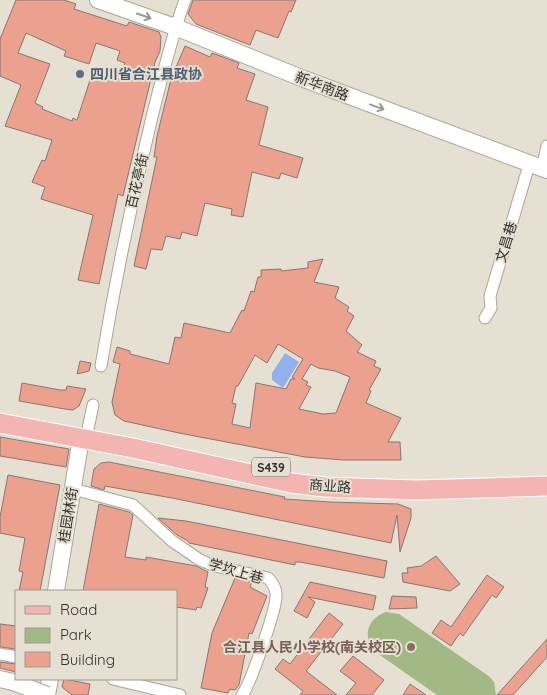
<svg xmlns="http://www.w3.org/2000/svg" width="547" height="695" font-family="Quicksand,'Noto Sans SC',sans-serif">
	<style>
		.green { fill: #a2b986 }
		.water { fill: #92b1ec }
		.building { fill: #eba18e; stroke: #867773; fill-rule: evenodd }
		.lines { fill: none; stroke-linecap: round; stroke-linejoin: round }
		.street-casing { stroke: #aaa598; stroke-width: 13 }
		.secondary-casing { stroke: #aaa598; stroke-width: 18 }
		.primary-casing { stroke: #fff; stroke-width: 21 }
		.street { stroke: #fff; stroke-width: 11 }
		.secondary { stroke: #fff; stroke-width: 16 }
		.primary { stroke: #f3b4b2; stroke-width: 19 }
		.secondary-bridge-casing { stroke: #aaa598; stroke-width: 18; stroke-linecap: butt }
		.secondary-bridge { stroke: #fff; stroke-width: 16 }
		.oneway { stroke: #989895 }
		.service-dot { fill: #5c6f8a; stroke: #e5e0d2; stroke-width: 2 }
		.education-dot { fill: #8d6e63; stroke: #e5e0d2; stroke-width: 2 }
		.labels { text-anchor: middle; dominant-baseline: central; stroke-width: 4; stroke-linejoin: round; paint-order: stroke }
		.shield { fill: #e5e0d2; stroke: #68655d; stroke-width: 1 }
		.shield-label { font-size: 12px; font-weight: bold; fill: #32302b }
		.service-label { font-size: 14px; font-weight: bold; fill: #4e5e75; stroke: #e5e0d2; text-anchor: start }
		.street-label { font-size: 14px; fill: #32302b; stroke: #e5e0d2 }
		.education-label { font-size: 14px; font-weight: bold; fill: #785e54; stroke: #e5e0d2; text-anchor: end }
	</style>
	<rect width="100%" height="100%" fill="#e5e0d2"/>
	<path class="green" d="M386,612L399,614L490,677L494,682L496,695H437L374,651C362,635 368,618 386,612Z"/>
	<path class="water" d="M285,353L299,362L283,388L272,380V373Z"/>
	<path class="building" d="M16,0H64L76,4L74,9L127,26L129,22L159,32L161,37L160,51L155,62L123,196L118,194L99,284L78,280L93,215L41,199L45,187L32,182L42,160L45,161L52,140L5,126L21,85L0,76V39ZM26,33L66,51L64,56L89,64L96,43L120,51L117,60L125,63L119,79L93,71L77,120L73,118L72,121L42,109L43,107L35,103L50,64L18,53Z
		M193,0H296L291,12L289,11L278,38L256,30L250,45L196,24L188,14Z
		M185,46L210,57L212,53L239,63L237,68L255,74L246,100L268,107L259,145L303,158L297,178L281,173L279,179L252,172L243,217L231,215L232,209L205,203L197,236L182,232L180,239L166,236L162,250L151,249L146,269L134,266L157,157H154L157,136L171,79Z
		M323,259L314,282L339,287L335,298L349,307L347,311L354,316L346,331L362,345L357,352L376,361L374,366L381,369L369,390L371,391L366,403L401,418L388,442H400L401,460H344L305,457L179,433L124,421L115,415L112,402L120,364L113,362L117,347L130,351V354L169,364L175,337L181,338L184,323L230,333L242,310L244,311L251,291L254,292L258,277H261V270L281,269V271L308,268V262ZM278,344L303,359L292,377L295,379H291L286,389L256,383L250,428L232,424L236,404L232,403L236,386H238L255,355L267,363ZM311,364L318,368L335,371L350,377L336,413L323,414L299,409L311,387L306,385L308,382L302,379Z
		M80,361L91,363L89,371L77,374Z
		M22,383L60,390H66L67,386L86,389L79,406L73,410L65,409L19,401Z
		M0,437L69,449L66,467L0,456Z
		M109,462L285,497L284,499L330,502L398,504L411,509V518L400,552L397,515L391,543L172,498L105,486L104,490L91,486L94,469L101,463Z
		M8,475L60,485L40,591H19L23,572L19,571L25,538L0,533V517Z
		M99,504L129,512L133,515L125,557L146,560V557L196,566L208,572L205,587L208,588L201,608L197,607L196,610L176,607V591H83Z
		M158,518L186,521L387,561L384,578L300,562H295V565L189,543L188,541L177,535Z
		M436,556L460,584L450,591L403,582L402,573H408L407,568L421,566Z
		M487,575L504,587L496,598L492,595L463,636L460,633L451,646L432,633L441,620L451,627Z
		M235,578L252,582L250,587L267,596L252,634L249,633L239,685L235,690L230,689L228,693L201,688L212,633Z
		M310,582L376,596L373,610L308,597L315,602L307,618L294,611Z
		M392,596L416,597L417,608L389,609Z
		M329,613L343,624L306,671L337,695H300L303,691L275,669L283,659L290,664Z
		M0,624L16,626V649L0,647Z
		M547,639V657L513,695H497Z
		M353,656L384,680L372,695H346L356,683L340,671Z
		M0,662L16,664V672L0,668Z
		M64,679L90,684L88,695H72L62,687Z
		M410,684L426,695H403Z"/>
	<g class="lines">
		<g class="street-casing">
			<path id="street" d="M542,169L547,146
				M485,318L491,308L490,296L529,165
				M101,366C115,282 132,199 152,117C162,78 171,38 185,0
				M88,429L93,405
				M73,489L133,505L172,541L200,560L215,566L268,578C273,583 276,588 276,595C277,608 250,685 242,695
				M0,654L16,657
				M113,679L180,695"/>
		</g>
		<g class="secondary-casing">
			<path id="secondary" d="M98,0L175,27L304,79L547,170
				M56,591L81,438
				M0,679L13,682
				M47,695L50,679"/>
		</g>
		<g class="primary-casing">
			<path id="primary" d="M0,423L133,448L291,483L325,487L416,490L547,486"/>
		</g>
		<use href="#street" class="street"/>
		<use href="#secondary" class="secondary"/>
		<use href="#primary" class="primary"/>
		<g class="secondary-bridge-casing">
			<path id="secondary-bridge" d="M13,682L47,695"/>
		</g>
		<use href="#secondary-bridge" class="secondary-bridge"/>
	</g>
	<defs><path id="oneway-shaft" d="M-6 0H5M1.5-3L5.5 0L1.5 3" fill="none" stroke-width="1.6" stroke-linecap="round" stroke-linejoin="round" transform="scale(1.25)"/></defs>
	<g class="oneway">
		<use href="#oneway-shaft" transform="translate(144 16) rotate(19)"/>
		<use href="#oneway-shaft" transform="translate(377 107) rotate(20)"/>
	</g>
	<circle class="service-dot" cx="80" cy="74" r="5"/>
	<circle class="education-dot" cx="411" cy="647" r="5"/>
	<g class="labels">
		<rect class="shield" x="252" y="457.5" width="38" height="19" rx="4"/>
		<g class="shield-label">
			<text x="271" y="467">S439</text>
		</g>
		<g class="service-label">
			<text x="90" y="74">四川省合江县政协</text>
		</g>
		<g class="street-label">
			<text transform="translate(322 86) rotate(21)">新华南路</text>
			<text transform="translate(137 181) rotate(-77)">百花亭街</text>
			<text transform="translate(506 242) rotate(-73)">文昌巷</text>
			<text transform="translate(330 486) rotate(4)">商业路</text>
			<text transform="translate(68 515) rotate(-81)">桂园林街</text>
			<text transform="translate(236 571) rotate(16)">学坎上巷</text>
		</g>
		<g class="education-label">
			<text x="401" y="647">合江县人民小学校(南关校区)</text>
		</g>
	</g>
	<rect x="15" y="590" width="162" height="90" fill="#e5e0d2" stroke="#9d9a8f"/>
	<rect x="25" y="606" width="25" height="8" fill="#f3b4b2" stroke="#9d9a8f"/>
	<text x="60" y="615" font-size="15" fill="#32302b">Road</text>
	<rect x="25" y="628" width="25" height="15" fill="#a2b986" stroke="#9d9a8f"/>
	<text x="60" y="640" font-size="15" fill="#32302b">Park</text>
	<rect x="25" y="652" width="25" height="15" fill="#eba18e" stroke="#9d9a8f"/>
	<text x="60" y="665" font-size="15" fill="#32302b">Building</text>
</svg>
